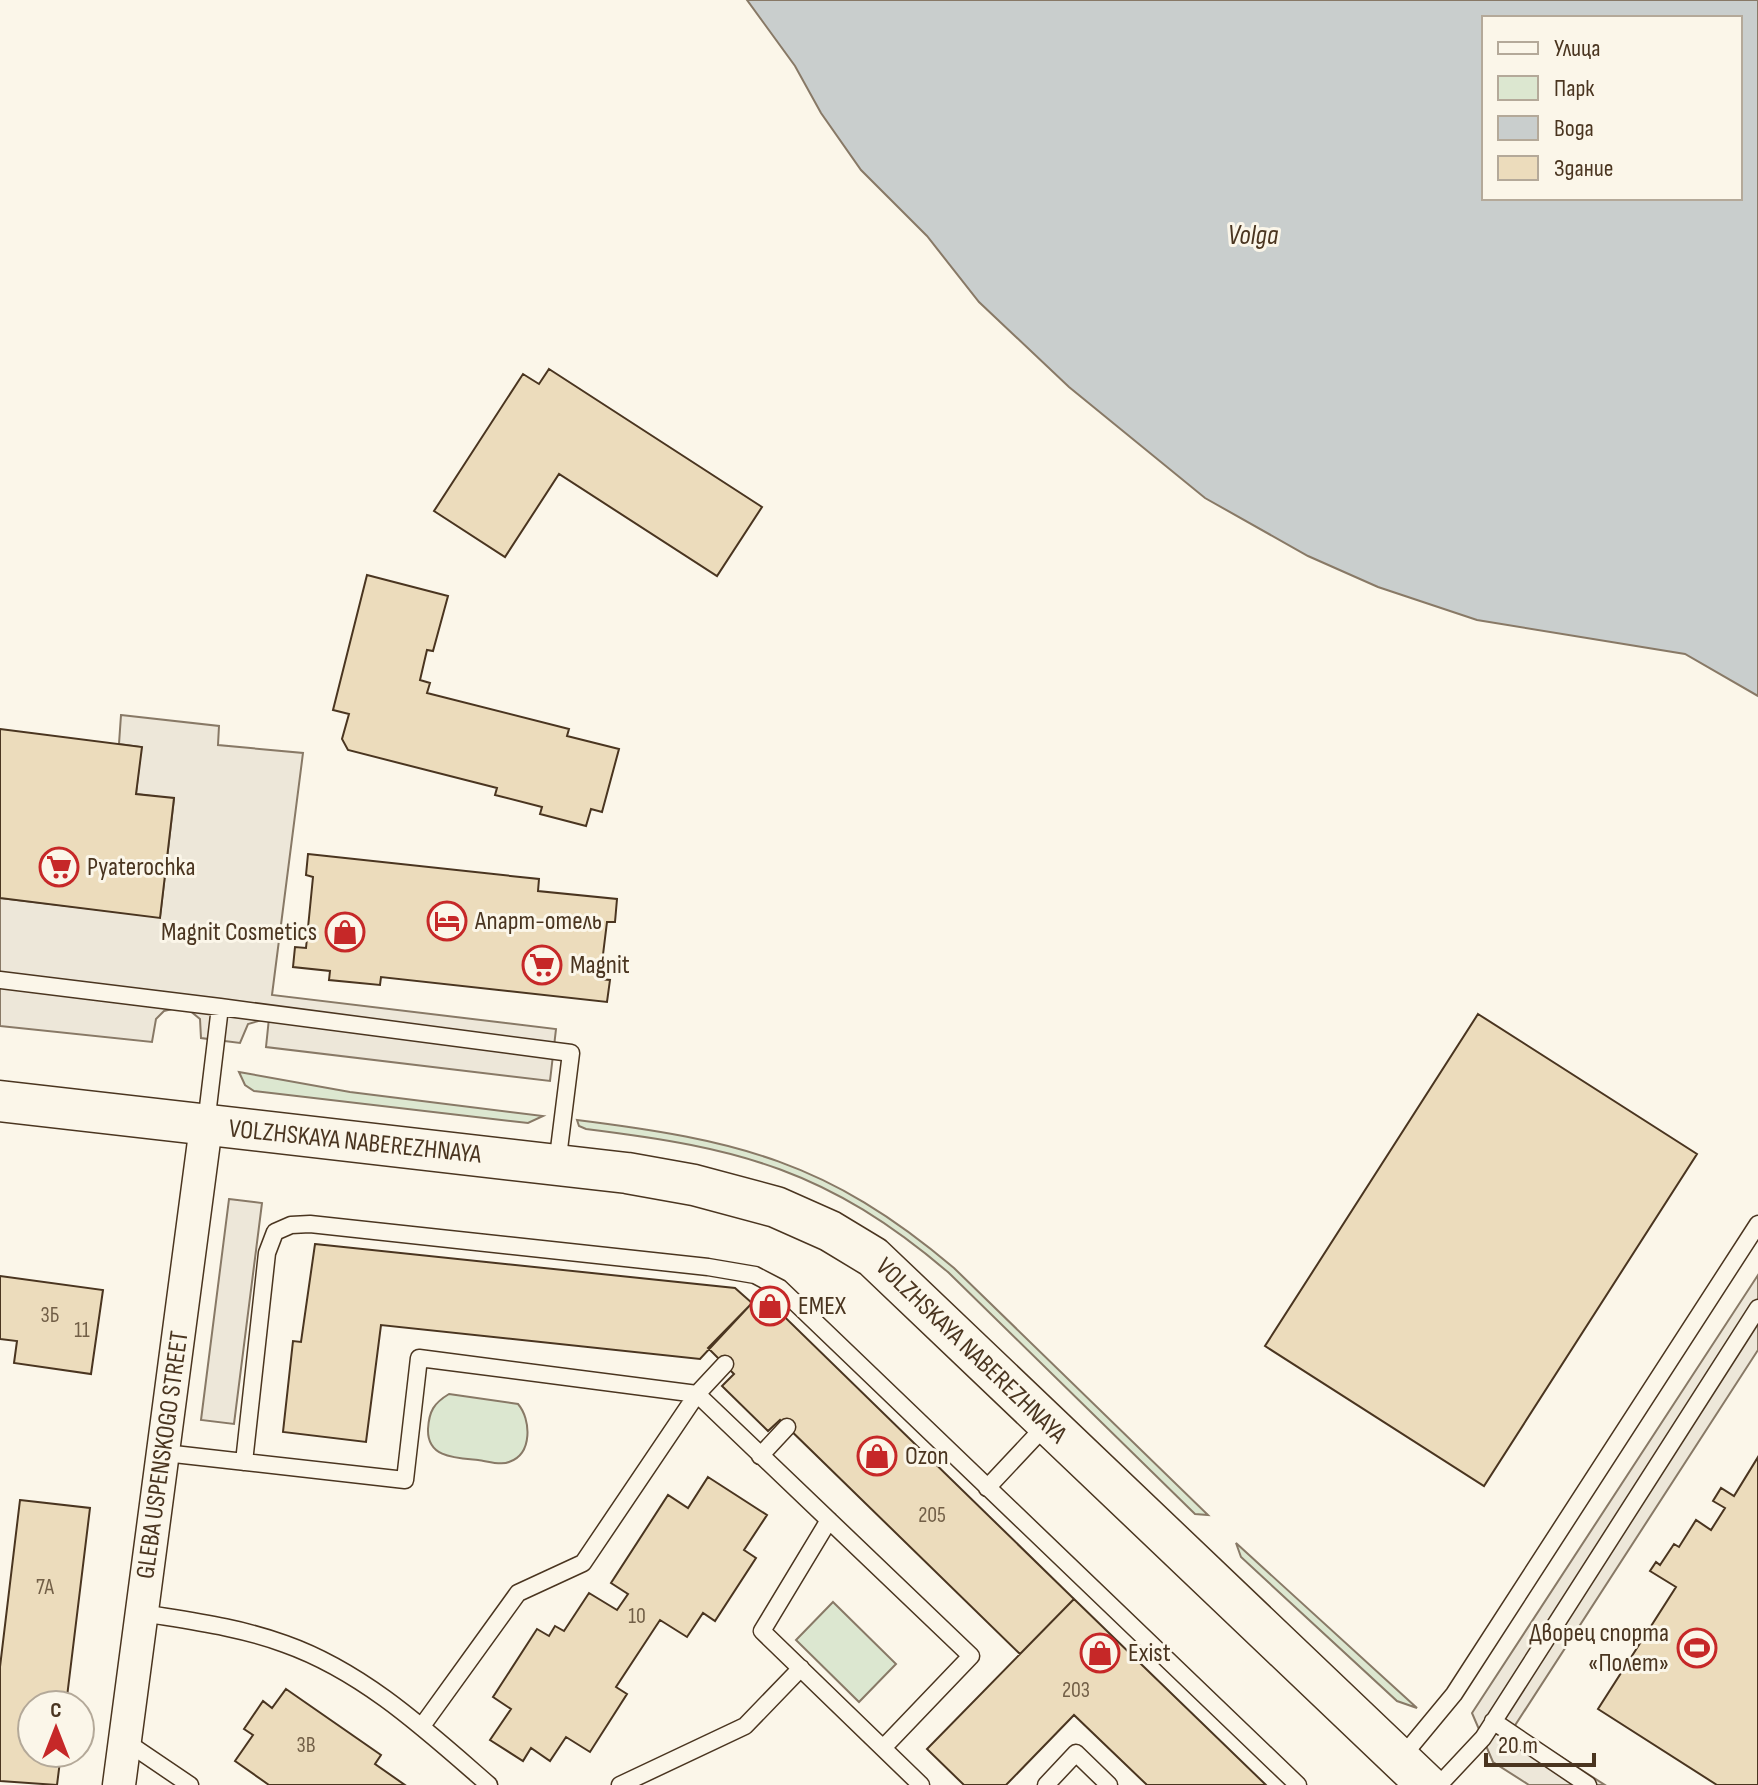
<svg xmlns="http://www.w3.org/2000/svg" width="1758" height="1785" font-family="'Sofia Sans Condensed',sans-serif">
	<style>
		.green { fill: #dce7d0; stroke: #887966; stroke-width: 2 }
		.parking { fill: #ede7d9; stroke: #887966; stroke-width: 2 }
		.water { fill: #c9cecd; stroke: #887966; stroke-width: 2; fill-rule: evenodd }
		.building { fill: #ecdcbc; stroke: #4a3520; stroke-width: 2 }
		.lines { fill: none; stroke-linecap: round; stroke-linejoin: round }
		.service-casing { stroke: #4a3520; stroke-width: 19 }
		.minor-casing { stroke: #4a3520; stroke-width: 35 }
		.tertiary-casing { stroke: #4a3520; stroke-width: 43 }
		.service { stroke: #fbf6e9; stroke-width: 16 }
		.minor { stroke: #fbf6e9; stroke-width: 32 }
		.tertiary { stroke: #fbf6e9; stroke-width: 40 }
		.labels { text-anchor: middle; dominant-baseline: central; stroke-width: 6; stroke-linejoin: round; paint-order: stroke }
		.number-label { font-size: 22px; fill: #725f47 }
		.poi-label { font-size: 26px; fill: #4a3520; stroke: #fbf6e9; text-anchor: start }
		.street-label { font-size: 26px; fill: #4a3520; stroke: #fbf6e9 }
		.water-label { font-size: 28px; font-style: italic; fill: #4a3520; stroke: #fbf6e9 }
	</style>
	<rect width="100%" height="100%" fill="#fbf6e9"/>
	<path class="green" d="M239,1072L350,1092L543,1116L528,1123L254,1091L245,1085Z
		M577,1120C737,1140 828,1161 954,1268L1208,1515L1195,1514L949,1273C828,1170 741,1148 586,1129L579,1126Z
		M449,1394L518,1404C531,1419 533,1454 509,1462C501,1466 487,1461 478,1460C456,1458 427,1458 428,1429C429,1411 434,1403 449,1394Z
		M1236,1543L1417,1708L1397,1701L1241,1557Z
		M833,1602L896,1664L859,1702L796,1640Z"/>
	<path class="parking" d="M121,715L219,726L218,745L303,753L272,995L556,1029L550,1081L266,1047L269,1018L248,1024L240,1043L201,1038L200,1019L189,1010L176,1008L164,1011L156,1019L152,1042L0,1026V898L160,917L174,799L136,794L141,747L119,744Z
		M229,1199L262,1203L234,1424L201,1420Z
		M1758,1275V1350L1514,1727L1605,1785H1529L1493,1762L1472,1713Z"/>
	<path class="water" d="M747,0H1758V696L1685,654L1477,620L1378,587L1308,556L1205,498L1069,387L979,302L927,236L861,170L821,113L795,66ZM1484,18H1740V198H1484Z"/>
	<path class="building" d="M549,369L762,507L717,576L559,474L505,557L434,511L523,374L539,384Z
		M367,575L448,596L433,651L427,650L420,680L430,683L427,693L569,729L567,736L619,749L602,812L591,809L586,826L540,814L542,807L495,795L497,788L348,750L342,739L349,714L333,710Z
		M0,729L142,747L136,794L174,798L160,918L0,898Z
		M308,854L539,879L538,891L617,899L615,922H607L600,979L610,980L607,1002L381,977L380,985L329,980L330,971L293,967L295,947L306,948L313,877L306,875Z
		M1478,1014L1697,1154L1484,1486L1265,1346Z
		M315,1244L735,1288L752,1303L700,1359L381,1325L366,1442L283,1432L293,1341L301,1342Z
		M0,1276L103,1290L91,1374L14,1363L17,1341L0,1339Z
		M761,1294L1074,1599L1020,1654L780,1420L768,1431L722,1386L734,1374L708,1348Z
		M1758,1457V1785H1717L1598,1709L1676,1587L1650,1571L1656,1562L1660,1565L1674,1544L1679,1547L1696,1520L1711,1530L1725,1508L1713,1501L1721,1488L1734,1496Z
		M708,1477L767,1515L744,1550L756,1558L715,1621L703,1613L687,1637L660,1620L616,1687L627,1694L590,1752L566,1737L550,1761L531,1748L523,1761L490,1740L511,1709L493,1697L537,1629L549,1636L555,1626L564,1631L589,1593L617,1610L628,1594L611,1583L668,1495L688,1508Z
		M20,1500L90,1508L66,1705H32V1753H61L57,1785L0,1781V1667Z
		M1074,1599L1142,1665L1266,1785H1147L1074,1715L1006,1785H964L927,1749Z
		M286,1689L381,1755L375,1764L405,1785H269L235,1761L253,1735L244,1729L263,1701L272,1708Z"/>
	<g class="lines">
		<g class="service-casing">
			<path id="service" d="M0,980L220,1007L206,1124
				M220,1007L571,1053L557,1165
				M777,1309L788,1297
				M165,1453L405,1480L419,1358L697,1394L971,1656L883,1748
				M760,1456L787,1427
				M244,1462L267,1253L275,1232L291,1225L310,1224L708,1267L755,1275L780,1288L1298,1785
				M987,1488L1047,1424
				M829,1520L762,1631L921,1785
				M142,1613C190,1621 239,1627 285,1644C364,1672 427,1731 489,1785
				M1493,1721L1588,1785
				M422,1726L518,1593L583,1563L697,1394L725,1364
				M125,1741L190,1785
				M1401,1758L1454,1694L1758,1224
				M620,1785L745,1726L801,1668
				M1046,1785L1076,1753L1109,1785
				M1439,1785L1483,1738L1758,1308"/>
		</g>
		<g class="minor-casing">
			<path id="minor" d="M119,1785L206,1126"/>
		</g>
		<g class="tertiary-casing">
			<path id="tertiary" d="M0,1101L627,1173L694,1185L776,1207L830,1231L873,1257L1427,1785"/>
		</g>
		<use href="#service" class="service"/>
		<use href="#minor" class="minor"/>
		<use href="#tertiary" class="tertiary"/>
	</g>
	<defs>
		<g id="supermarket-ring" transform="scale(2)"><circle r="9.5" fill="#fbf6e9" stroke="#c62828" stroke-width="1.5"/><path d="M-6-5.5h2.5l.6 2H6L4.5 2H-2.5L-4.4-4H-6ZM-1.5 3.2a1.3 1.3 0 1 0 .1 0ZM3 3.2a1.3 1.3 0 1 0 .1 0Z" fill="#c62828"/></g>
		<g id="hotel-ring" transform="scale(2)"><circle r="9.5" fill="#fbf6e9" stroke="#c62828" stroke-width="1.5"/><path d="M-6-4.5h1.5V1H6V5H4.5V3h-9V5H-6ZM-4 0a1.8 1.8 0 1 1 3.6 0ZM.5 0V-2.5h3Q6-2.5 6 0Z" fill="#c62828"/></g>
		<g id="shop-ring" transform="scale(2)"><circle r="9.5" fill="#fbf6e9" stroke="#c62828" stroke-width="1.5"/><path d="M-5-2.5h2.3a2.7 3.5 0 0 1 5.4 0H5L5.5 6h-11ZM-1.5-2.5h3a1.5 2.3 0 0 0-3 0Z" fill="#c62828"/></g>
		<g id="stadium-ring" transform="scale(2)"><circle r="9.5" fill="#fbf6e9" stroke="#c62828" stroke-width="1.5"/><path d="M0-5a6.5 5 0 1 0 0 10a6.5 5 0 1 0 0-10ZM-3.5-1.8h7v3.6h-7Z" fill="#c62828"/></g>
	</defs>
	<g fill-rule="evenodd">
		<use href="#supermarket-ring" x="59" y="867"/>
		<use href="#hotel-ring" x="447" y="921"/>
		<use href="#shop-ring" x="345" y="932"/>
		<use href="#supermarket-ring" x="542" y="965"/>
		<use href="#shop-ring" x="770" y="1306"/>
		<use href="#shop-ring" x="877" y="1456"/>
		<use href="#stadium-ring" x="1697" y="1648"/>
		<use href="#shop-ring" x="1100" y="1653"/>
	</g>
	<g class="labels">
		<g class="number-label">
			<text x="50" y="1315">3Б</text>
			<text x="82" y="1330">11</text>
			<text x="932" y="1515">205</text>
			<text x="45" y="1587">7А</text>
			<text x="637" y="1616">10</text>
			<text x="1076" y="1690">203</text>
			<text x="306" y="1745">3В</text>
		</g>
		<g class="poi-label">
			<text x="87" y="867">Pyaterochka</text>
			<text x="475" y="921">Апарт-отель</text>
			<text x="317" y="932" text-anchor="end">Magnit Cosmetics</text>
			<text x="570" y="965">Magnit</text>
			<text x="798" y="1306">EMEX</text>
			<text x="905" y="1456">Ozon</text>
			<text x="1669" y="1633" text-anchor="end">Дворец спорта<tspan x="1669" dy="30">«Полет»</tspan></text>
			<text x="1128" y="1653">Exist</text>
		</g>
		<g class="street-label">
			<text transform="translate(355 1142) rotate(6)">VOLZHSKAYA NABEREZHNAYA</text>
			<text transform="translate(971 1351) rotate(44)">VOLZHSKAYA NABEREZHNAYA</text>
			<text transform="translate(163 1455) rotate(-82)">GLEBA USPENSKOGO STREET</text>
		</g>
		<g class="water-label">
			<text x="1253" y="235">Volga</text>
		</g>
	</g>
	<rect x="1482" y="16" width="260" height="184" fill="#fbf6e9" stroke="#b4a999" stroke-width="2"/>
	<rect x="1498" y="42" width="40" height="12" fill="#fbf6e9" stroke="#b4a999" stroke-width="2"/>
	<text x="1554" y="56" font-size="24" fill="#4a3520">Улица</text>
	<rect x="1498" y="76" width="40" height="24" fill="#dce7d0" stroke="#b4a999" stroke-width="2"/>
	<text x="1554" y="96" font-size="24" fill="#4a3520">Парк</text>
	<rect x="1498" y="116" width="40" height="24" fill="#c9cecd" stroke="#b4a999" stroke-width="2"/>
	<text x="1554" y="136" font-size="24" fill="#4a3520">Вода</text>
	<rect x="1498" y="156" width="40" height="24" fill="#ecdcbc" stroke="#b4a999" stroke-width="2"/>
	<text x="1554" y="176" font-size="24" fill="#4a3520">Здание</text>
	<g transform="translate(56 1729)"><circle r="38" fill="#fbf6e9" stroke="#b4a999" stroke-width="2"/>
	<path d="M0-6L14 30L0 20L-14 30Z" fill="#c62828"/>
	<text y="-12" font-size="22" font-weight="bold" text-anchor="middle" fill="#4a3520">С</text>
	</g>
	<path d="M1486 1753v12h108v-12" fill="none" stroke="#4a3520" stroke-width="4"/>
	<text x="1498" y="1753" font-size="24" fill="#4a3520" stroke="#fbf6e9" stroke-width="6" paint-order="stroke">20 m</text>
</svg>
